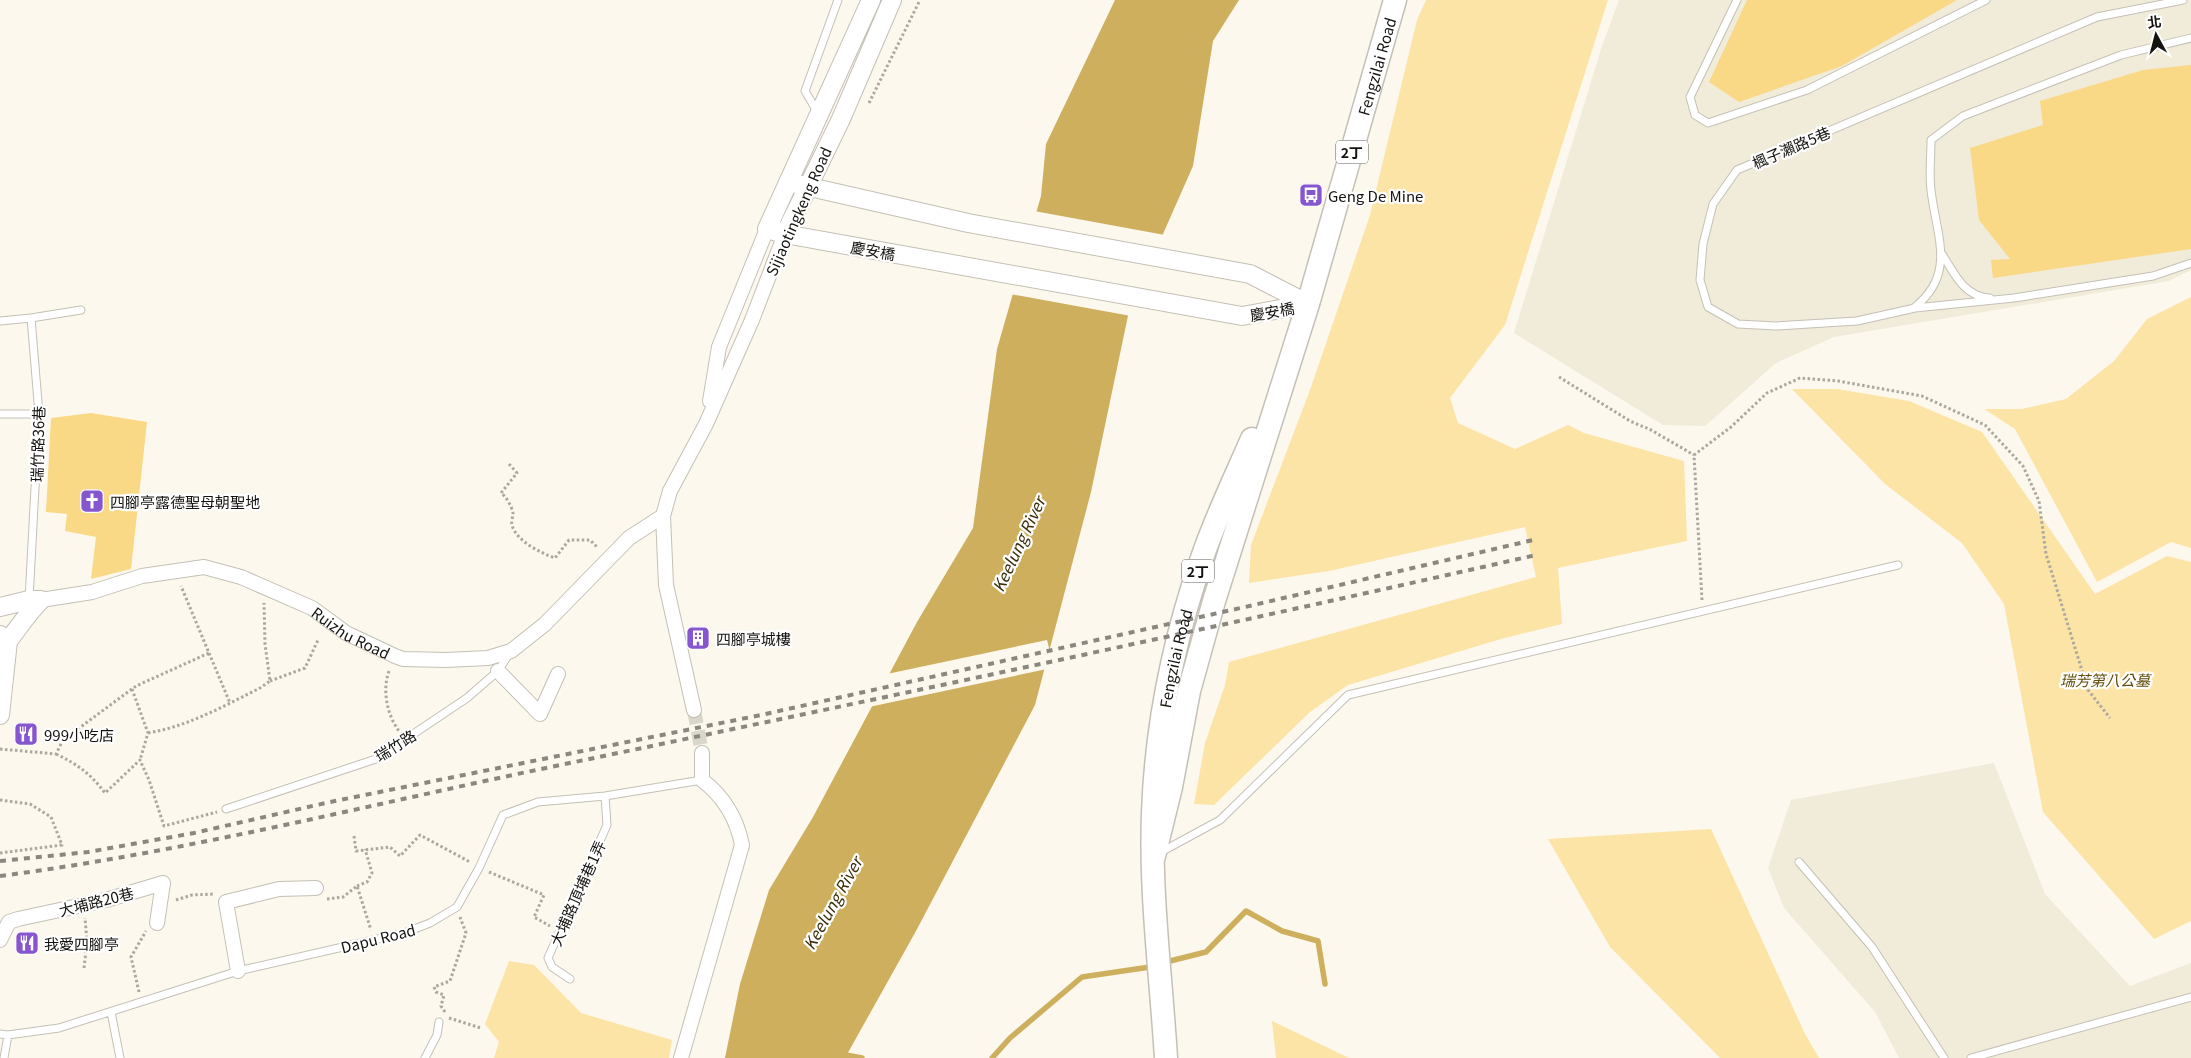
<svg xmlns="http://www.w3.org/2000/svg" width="2191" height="1058" font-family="Georgia,'Noto Sans TC',serif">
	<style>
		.built { fill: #f1ebd9 }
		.green { fill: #fce4a7 }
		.water { fill: #ceaf5d }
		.pier { fill: #fcf8ed }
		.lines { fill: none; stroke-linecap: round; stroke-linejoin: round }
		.stream { stroke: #ceaf5d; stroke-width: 5.5 }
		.building { fill: #f9d986 }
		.minor-tunnel { stroke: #d9d6cc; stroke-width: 14; stroke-dasharray: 14 7; stroke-linecap: butt }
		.service-casing { stroke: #c5c0b6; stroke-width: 9 }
		.minor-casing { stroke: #c5c0b6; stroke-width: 16 }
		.tertiary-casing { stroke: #c5c0b6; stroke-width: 20 }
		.primary-casing { stroke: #c5c0b6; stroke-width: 25 }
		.path { stroke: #aba89f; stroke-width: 3; stroke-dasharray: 2.5 2.5; stroke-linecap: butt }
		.service { stroke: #fff; stroke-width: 7 }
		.minor { stroke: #fff; stroke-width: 14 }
		.tertiary { stroke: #fff; stroke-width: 18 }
		.primary { stroke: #fff; stroke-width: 22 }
		.rail { stroke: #89877f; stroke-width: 4; stroke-dasharray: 6 6; stroke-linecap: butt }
		.labels { text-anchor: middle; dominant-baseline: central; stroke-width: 4.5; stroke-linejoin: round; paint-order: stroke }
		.shield { fill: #fff; stroke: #5a5a57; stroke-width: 1 }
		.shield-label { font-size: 14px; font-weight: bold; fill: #14130f }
		.street-label { font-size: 15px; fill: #14130f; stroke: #fff }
		.poi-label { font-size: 15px; fill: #14130f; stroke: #fff; text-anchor: start }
		.park-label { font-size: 15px; font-style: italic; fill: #624d0b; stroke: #fff }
		.water-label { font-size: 16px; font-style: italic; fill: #3a2d07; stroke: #fff }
	</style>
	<rect width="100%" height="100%" fill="#fcf8ed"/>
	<path class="built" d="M1619,0H2191V270L2169,281L1834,337L1776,363L1705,426L1663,425L1514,333L1602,46Z
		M1994,763L2045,894L2130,986L2191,963V1058H1899L1875,1012L1784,908L1768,868L1791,800Z"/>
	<path class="green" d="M1426,0H1608L1505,325L1450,398L1458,423L1515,449L1568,425L1584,433L1684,461L1687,541L1558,568L1562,624L1501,639L1348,685L1310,712L1214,805L1194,804L1205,743L1225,685L1229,662L1536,577L1525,527L1329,571L1249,583L1251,545L1310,390L1370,215L1417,20Z
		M2191,297V548L2171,542L2097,582L2015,429L1984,409H2022L2066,399L2114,361L2147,319Z
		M1792,389H1837L1909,401L1982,432L2095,594L2167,556L2191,562V921L2154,939L2043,812L2004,604L1962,543L1885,484Z
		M1711,829L1805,1034L1819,1058H1720L1610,947L1548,839Z
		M509,961L534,965L581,1013L672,1040L669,1058H494L499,1042L485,1024Z
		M1272,1021L1349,1058H1276Z"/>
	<path class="water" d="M1115,0H1239L1213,41L1193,166L1129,311L1091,492L1035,705L916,931L845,1058H725L740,984L769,890L813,817L917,622L973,528L997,349L1041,196L1046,144Z"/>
	<path class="pier" d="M1034,211L1165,235L1131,316L1010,294Z
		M1047,640L1051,656L1047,669L869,707L887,674Z"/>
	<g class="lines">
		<path class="stream" d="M1170,961L1206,952L1246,911L1282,931L1318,941L1325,984
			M842,1058L846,1055L862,1058
			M992,1058L1010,1038L1082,977L1150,967"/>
	</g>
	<path class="building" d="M1747,0H1957L1842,66L1739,102L1709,82Z
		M2191,65V249L1993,278L1991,260L2010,259L1979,220L1970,148L2043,125L2040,101L2143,70Z
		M91,413L147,422L131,569L91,579L96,537L65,531L67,514L46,512L51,418Z"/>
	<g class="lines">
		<path class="minor-tunnel" d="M694,710L702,753"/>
		<g class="service-casing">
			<path id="service" d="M1737,0L1690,97L1695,115L1708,123L1807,90L1986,0
				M2183,0L2097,17L1737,170L1713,204L1703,244L1700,280L1708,307L1738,324L1776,326L1857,321L1915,308L2014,298L2153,276L2191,263
				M818,113L805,91L838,0
				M1942,254C1954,273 1964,297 1990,298
				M1915,307C1957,273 1936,235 1931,190C1929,174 1931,156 1931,140L1963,116L2121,55L2191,38
				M31,318L81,310
				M0,321L31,318L39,414L29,599
				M0,414H39
				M226,809L376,759L467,698L498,671L509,654
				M1161,852L1220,820L1348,695L1898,565
				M1799,862L1872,947L1944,1058
				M570,979L552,967L548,958L607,825L605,796
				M111,1012L120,1058
				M0,1034L8,1035L59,1028L238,971L404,933L430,923L457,907L479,868L503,815L538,802L605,796L702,780
				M4,1058L8,1035
				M425,1058L437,1035L439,1022
				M1971,1058L2191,997"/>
		</g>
		<g class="minor-casing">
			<g id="minor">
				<path d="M710,401L719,347L767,229"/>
				<path id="s1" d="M41,600L92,592L142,576L204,567L241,577L312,608L346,633L395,656L403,659L446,660L488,658L511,651L545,624L629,538L663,516"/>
				<path d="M498,671L540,714L558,674"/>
				<path d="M694,710L666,585L663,516L670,491L706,424L752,320L785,234"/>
				<path d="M0,940L9,922L18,919L106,900L163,883L157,923"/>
				<path d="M238,971L226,902L279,889L316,888"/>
				<path d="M681,1058L742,845C737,819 723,796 702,780V753"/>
			</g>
		</g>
		<g class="tertiary-casing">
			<path id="tertiary" d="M871,0L767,229L785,234L1242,316L1308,304
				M788,182L968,223L1250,274L1308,304
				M785,234L841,119L892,0
				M0,607L29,600H41
				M0,635L8,641L0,715
				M8,641C19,627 28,613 41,600"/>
		</g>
		<g class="primary-casing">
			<g id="primary">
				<path id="s2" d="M1154,856L1171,787L1189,691L1214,601L1308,304L1395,0"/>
				<path id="s3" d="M1166,1058C1161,977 1150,894 1153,813C1156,727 1174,639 1202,558C1216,517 1235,478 1252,439"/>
			</g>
		</g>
		<path class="path" d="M869,103L920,0
			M1559,377L1630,421L1651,430L1694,455
			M509,464L517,473L501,493C506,496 512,507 513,513C513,517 511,521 512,525C516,541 541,553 555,558L569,540H590L598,548
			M1702,600L1694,455L1731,427L1767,393L1800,378L1838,381L1922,396L1985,425L2023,466L2039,501L2046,554L2088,690L2110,718
			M209,653L230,703
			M389,671C382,690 387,715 399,731
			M270,681L305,668L318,640
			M132,689L148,733L140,760
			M148,733C189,726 224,706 260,688L270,681L265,644L264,603
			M0,749L56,754L63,740L136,686L209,653L181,586
			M56,754C77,764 91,774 105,793L140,760L149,780L164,826L217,812
			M0,800L30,804L51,817L62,845L0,853
			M354,836L356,851L390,847L400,856L420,835L470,862
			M489,872L544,895L534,917L550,926
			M357,886L367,882L372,873L365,849
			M327,899L343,897L357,886L371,930
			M176,900L192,895L214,894
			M84,968L87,942L85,918
			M139,992L131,957L146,931
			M445,1012L441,1006L444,995L436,992L434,987L450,981L466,933L460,917
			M449,1018L481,1028"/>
		<use href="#service" class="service"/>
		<use href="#minor" class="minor"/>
		<use href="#tertiary" class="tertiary"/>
		<use href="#primary" class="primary"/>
		<path class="rail" d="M0,861L88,852L194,833L330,802L761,715L1245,607L1533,540
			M0,876C184,852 360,807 541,769C874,700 1205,630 1536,555"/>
	</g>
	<defs>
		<g id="bus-square" transform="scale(1.25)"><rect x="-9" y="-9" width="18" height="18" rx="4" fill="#8656cf" stroke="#fff"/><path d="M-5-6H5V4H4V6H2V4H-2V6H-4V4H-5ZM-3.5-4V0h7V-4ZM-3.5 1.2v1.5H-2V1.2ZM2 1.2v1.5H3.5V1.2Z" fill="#fff"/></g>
		<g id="church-square" transform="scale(1.25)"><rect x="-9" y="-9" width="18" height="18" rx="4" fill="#8656cf" stroke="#fff"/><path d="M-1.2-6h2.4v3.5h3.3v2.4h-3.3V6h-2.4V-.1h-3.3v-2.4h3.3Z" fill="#fff"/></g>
		<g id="building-square" transform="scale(1.25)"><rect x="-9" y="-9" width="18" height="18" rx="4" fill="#8656cf" stroke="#fff"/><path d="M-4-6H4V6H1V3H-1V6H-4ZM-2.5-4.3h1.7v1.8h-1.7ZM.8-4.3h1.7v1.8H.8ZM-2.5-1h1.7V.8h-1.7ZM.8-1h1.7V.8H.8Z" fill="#fff"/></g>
		<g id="restaurant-square" transform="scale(1.25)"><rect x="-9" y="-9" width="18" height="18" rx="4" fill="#8656cf" stroke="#fff"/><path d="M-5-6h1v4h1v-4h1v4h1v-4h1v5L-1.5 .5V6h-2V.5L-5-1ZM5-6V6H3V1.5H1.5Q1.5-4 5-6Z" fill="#fff"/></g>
	</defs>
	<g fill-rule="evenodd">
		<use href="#bus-square" x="1311" y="195"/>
		<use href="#church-square" x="92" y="501"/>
		<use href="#building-square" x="698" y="638"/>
		<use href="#restaurant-square" x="26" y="734"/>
		<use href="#restaurant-square" x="27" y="943"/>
	</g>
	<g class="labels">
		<g class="shield">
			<rect x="1336" y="140.5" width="32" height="23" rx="4"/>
			<rect x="1182" y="559.5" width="32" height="23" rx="4"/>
		</g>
		<g class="shield-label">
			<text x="1352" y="152">2丁</text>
			<text x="1198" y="571">2丁</text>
		</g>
		<g class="street-label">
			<text stroke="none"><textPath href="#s2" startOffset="821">Fengzilai Road</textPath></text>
			<text transform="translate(1791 147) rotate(-23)">楓子瀨路5巷</text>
			<text transform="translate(798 211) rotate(-66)">Sijiaotingkeng Road</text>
			<text transform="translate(873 250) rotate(10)">慶安橋</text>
			<text transform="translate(1272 311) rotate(-10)">慶安橋</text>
			<text transform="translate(37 444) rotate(-88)">瑞竹路36巷</text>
			<text stroke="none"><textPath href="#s1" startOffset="329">Ruizhu Road</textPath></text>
			<text stroke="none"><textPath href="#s3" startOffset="402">Fengzilai Road</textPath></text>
			<text transform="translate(395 745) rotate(-32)">瑞竹路</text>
			<text transform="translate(577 893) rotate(-66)">大埔路頂埔巷1弄</text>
			<text transform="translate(96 901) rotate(-14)">大埔路20巷</text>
			<text transform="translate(378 938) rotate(-14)">Dapu Road</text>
		</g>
		<g class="poi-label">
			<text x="1328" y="195">Geng De Mine</text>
			<text x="110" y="501">四腳亭露德聖母朝聖地</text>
			<text x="716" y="638">四腳亭城樓</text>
			<text x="44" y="734">999小吃店</text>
			<text x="44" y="943">我愛四腳亭</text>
		</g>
		<g class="park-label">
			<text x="2105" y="679">瑞芳第八公墓</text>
		</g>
		<g class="water-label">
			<text transform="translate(1018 544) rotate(-65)">Keelung River</text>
			<text transform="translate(832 903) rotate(-61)">Keelung River</text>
		</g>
	</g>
	<g transform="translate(2156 35) rotate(353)" stroke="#ffffff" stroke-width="4" paint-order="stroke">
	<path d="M0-4L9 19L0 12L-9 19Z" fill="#14130f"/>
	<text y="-8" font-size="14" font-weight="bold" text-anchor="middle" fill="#14130f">北</text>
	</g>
</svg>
